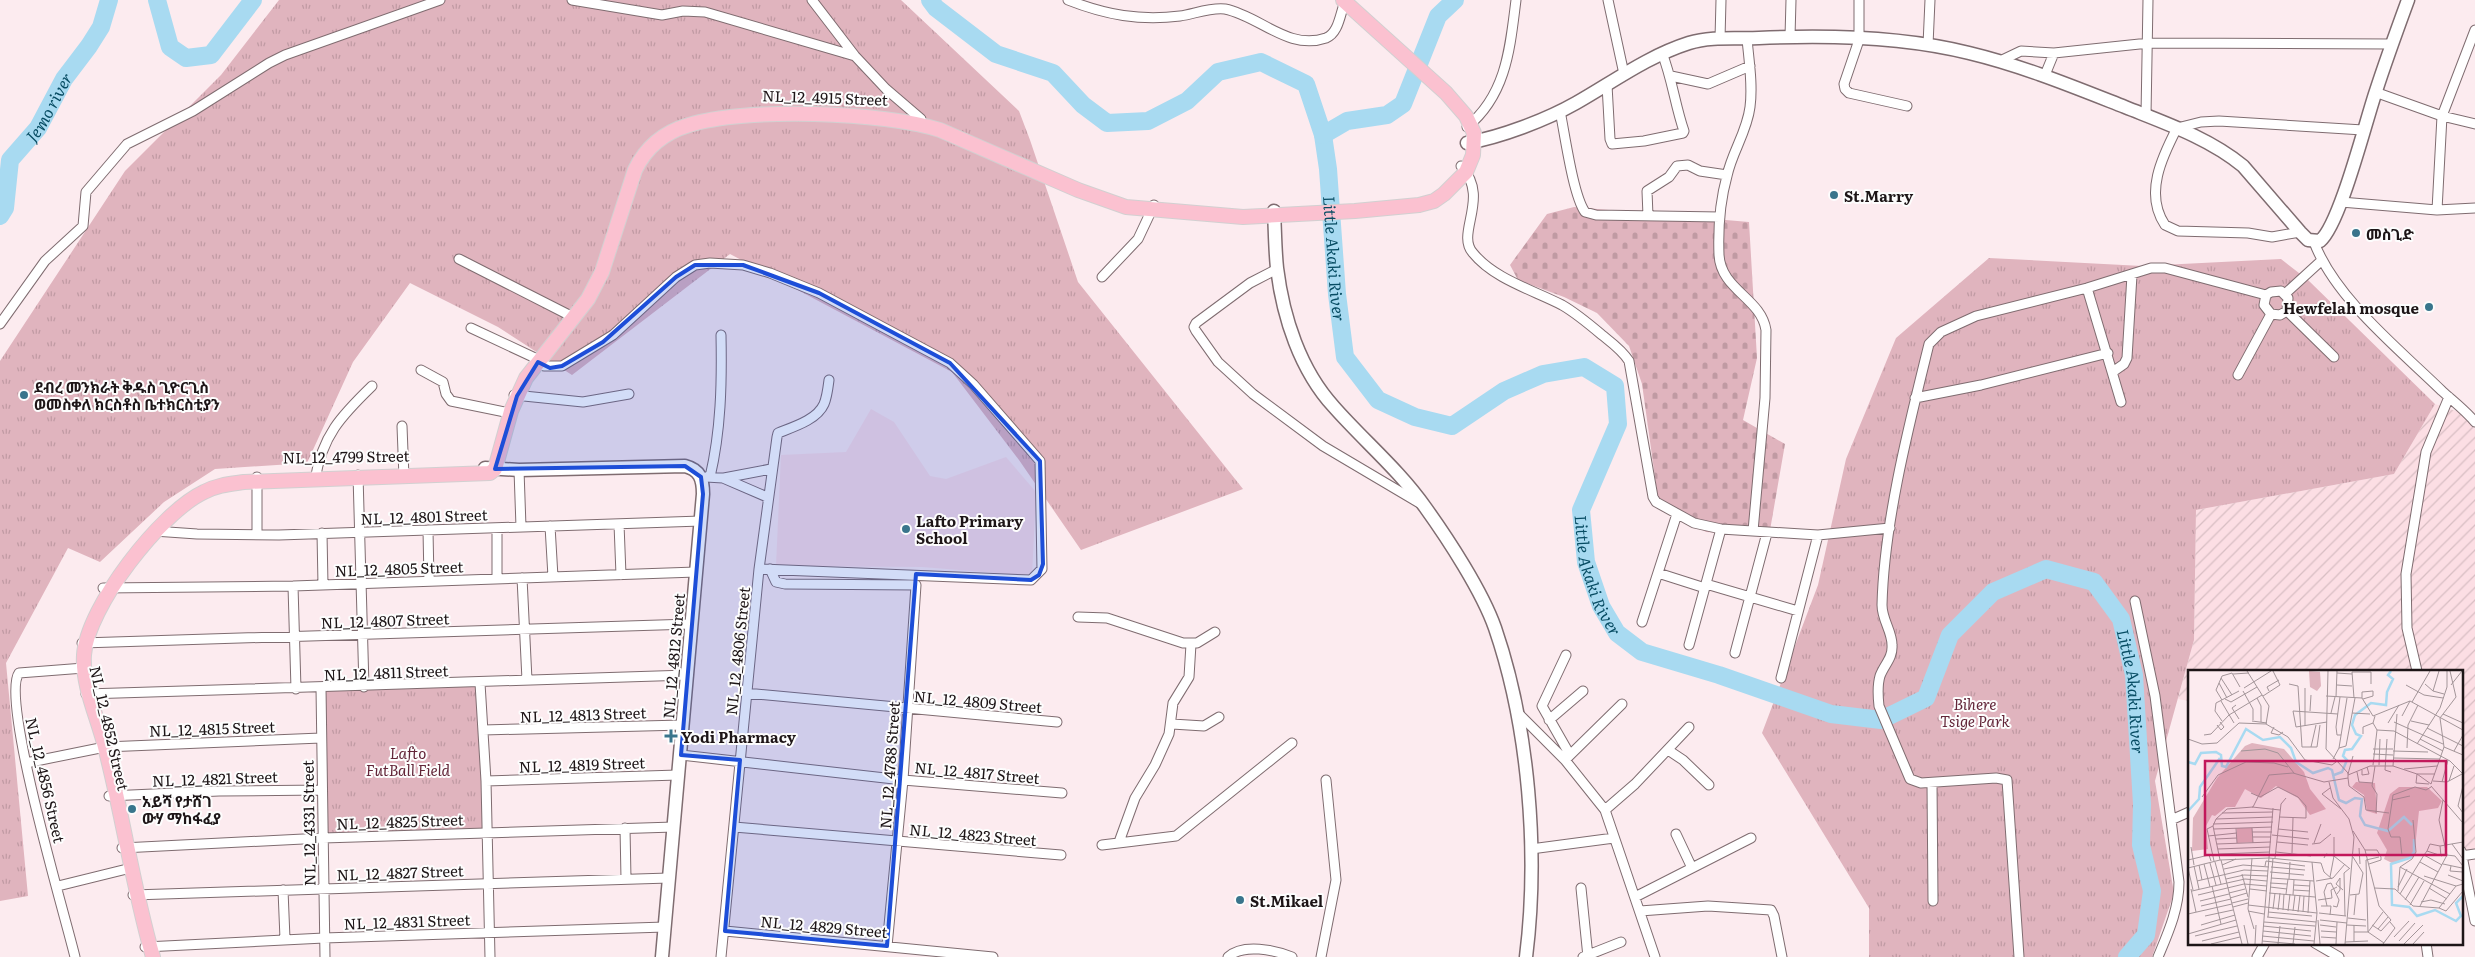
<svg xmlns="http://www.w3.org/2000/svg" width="2475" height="957" font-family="Literata,'Noto Sans Ethiopic',serif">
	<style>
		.built { fill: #fcdee4 }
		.industrial { fill: url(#industrial-furrows) }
		.grass { fill: url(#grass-tufts) }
		.cemetery { fill: url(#cemetery-stones) }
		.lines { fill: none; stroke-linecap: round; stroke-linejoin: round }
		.river { stroke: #a8daf1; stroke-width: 18 }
		.street-casing { stroke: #7f6c70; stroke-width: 11 }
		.secondary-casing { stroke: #7f6c70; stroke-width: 15 }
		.primary-casing { stroke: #d2d0d1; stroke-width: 16 }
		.street { stroke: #fff; stroke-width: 9 }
		.secondary { stroke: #fff; stroke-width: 12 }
		.primary { stroke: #fbc1d0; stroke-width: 14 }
		.marked { fill: #1d4ed8; fill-opacity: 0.2; stroke: #1d4ed8; stroke-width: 4; stroke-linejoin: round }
		.poi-dot { fill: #39758c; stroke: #fdfdfd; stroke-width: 2 }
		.labels { text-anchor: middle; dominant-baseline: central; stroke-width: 4; stroke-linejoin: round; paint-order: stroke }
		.street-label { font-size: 15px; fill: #1d1517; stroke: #fdfdfd }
		.poi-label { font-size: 15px; font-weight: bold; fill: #1d1517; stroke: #fdfdfd; text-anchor: start }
		.park-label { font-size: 15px; font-style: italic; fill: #622538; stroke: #fdfdfd }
		.water-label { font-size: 16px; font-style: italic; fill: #074c63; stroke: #fdfdfd }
		.inset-river { fill: none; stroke: #a8daf1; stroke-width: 2.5 }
		.inset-road { fill: none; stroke: #a39599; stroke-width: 1 }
		.view { fill: #c2185b; fill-opacity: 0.15; stroke: #c2185b; stroke-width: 2.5 }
		.inset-edge { fill: none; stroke: #1d1517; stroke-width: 2.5 }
	</style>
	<defs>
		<pattern id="industrial-furrows" width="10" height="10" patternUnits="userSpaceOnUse" patternTransform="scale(1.25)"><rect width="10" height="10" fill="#fcdee4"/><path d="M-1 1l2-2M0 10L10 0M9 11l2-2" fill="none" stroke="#d8bec3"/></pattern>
		<pattern id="grass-tufts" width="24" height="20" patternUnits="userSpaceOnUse" patternTransform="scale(1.25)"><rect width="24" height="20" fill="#e0b4be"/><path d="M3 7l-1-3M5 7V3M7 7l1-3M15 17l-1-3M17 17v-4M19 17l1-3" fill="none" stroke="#c09aa3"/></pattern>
		<pattern id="cemetery-stones" width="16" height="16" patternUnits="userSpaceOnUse" patternTransform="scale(1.25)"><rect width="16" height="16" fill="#e0b4be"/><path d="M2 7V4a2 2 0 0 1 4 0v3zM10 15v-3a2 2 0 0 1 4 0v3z" fill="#c09aa3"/></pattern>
	</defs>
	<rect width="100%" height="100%" fill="#fcebef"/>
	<path class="built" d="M871,409L894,422L930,476L946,479L1006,457L1036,492L1032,576L922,567L776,566L781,455L846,452Z"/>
	<path class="industrial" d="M2435,404L2459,412L2475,429V851L2461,855V671H2189V701L2178,699L2194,640L2196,510L2394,474Z"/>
	<path class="grass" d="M279,0H901L1019,111L1030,140L1078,282L1243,489L1081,550L1019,460L952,372L730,254L572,375L498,327L410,283L353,362L307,463L215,469L164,502L100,562L68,548L6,663L28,896L0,901V361L125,171L221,75Z
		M1989,258L2142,266L2281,259L2308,280L2435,404L2394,474L2196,510L2194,640L2155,781L2174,893L2152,957H1869V908L1762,733L1818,585L1846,459L1896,338Z
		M479,683L487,833L323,840L322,688Z"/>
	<path class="cemetery" d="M1574,207L1749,222L1757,358L1743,420L1785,444L1769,536L1706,532L1659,506L1642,384L1629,346L1597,313L1564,297L1518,280L1510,265L1547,214Z"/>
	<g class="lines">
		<g class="river">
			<path d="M157,0L170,47L186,58L211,55L253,0"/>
			<path id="s1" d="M930,0L936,8L996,54L1053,73L1083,105L1107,123L1148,121L1187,101L1218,72L1261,62L1306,84L1323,135L1328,169L1337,294L1345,357L1378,400L1415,417L1452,426L1504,391L1543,374L1584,367L1615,386L1618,424L1581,510L1586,562L1601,606L1617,633L1642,652L1719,675L1831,714L1881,720L1926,698L1950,635L1993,592L2046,569L2094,582L2121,619L2134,675L2142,804L2141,845L2152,891L2146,935L2127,957"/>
			<path d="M1323,135L1347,121L1387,115L1403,104L1438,16L1455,0"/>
			<path id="s2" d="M0,216L5,208L10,160L38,128L64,79L89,46L101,27L109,0"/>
		</g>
		<g class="street-casing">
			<path id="street" d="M572,0L662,15L683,11L705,12L855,56
				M812,0L855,56L886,89L921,119
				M1068,0C1106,15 1140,21 1180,16C1194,14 1211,7 1225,9C1260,16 1288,51 1326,38C1339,33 1340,13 1345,2
				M1608,0L1624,74
				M1859,0V40L1844,84L1845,89L1849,93L1907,106
				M1790,37L1791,0
				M1720,39L1721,0
				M1747,39C1749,61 1753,85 1750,107C1747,132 1732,152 1727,176C1720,201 1718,229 1719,255C1721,290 1761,298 1766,330L1765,398L1753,531
				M1928,45L1930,0
				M2000,61L2021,51L2054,53
				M2045,75L2054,53L2149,43L2391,44
				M1671,76L1708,84L1750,66
				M1607,85L1610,139L1612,144L1644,141L1683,133L1684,131C1675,105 1672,78 1662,53
				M2375,92L2442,116L2475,124
				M1560,111C1565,135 1573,195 1585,212L1596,215L1720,217
				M2146,115L2148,0
				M1467,127C1507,94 1510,47 1516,0
				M1461,166C1491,198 1455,233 1473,253C1494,279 1533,290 1562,305C1576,313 1589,324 1602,335C1612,343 1622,350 1629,361L1653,497L1656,502L1694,523L1721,529L1818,535L1890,528
				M2341,202L2437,210L2475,208
				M2437,210L2442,116L2475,30
				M1648,216L1647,191L1669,177L1677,166L1688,165L1700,171L1727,175
				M2300,232L2272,237L2248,233L2178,231L2165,225C2144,194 2162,157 2177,128L2201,122L2219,121L2363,130
				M2314,242C2335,298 2399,349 2442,391C2453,401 2466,411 2475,422
				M459,259L569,315
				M1277,269L1250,283L1196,323L1194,327L1196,331L1218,362L1253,394L1323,446L1421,504
				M1102,277L1138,239L1154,205
				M2087,288L2121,402
				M2286,293L2321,261
				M2266,295L2264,305L2271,314L2280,315L2287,311
				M2287,311L2334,357
				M0,324L45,261L83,226L86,192L127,144L193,111L269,63L285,55L440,0
				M471,328L533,357L544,366H562L613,335L676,277L695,265L710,263L743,265L770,273L819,293L950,363L973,384L1040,461L1042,569L1031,580L759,569
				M421,370L443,382L446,394L451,401L510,413
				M2114,371L2124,364L2127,358L2132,275
				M2238,375L2271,314
				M514,395L583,402L629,394
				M1915,398L1981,385L2108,353
				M402,426L404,478
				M519,470L521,527
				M358,475L364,687
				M257,477V535
				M706,477L723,478L767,497
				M710,477C721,430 722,383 721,335
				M724,478L771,469
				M315,480C322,436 341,416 372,386
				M619,524L621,575
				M550,526L553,577
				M428,530L429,581
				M154,531L197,534L279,535L701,521
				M322,533L323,585
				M770,569L776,582L785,584L916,585L903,780L887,946
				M1658,573L1705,588
				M522,578L527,680
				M497,579V528
				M1706,584L1798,611
				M293,586L296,689
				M103,588L293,586L696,572
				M2135,601L2155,696L2179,882C2179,909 2168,933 2158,957
				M1078,617L1107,618L1183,643H1197L1215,632
				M1642,622L1677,514
				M82,643L691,624
				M1689,645L1721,529
				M1735,653L1767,533
				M1566,655L1542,706L1570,755
				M2417,671L2407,628L2406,574L2426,452L2449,397
				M1781,678L1818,535
				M480,683L486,781L490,957
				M321,688L325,957
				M746,693L1057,722
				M86,694L688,675
				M1516,711L1565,760L1605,810L1655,957
				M1549,720L1583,691
				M1172,724L1204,726L1219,717
				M483,730L683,725
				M1668,750L1683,760L1709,785
				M681,755L903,780L1062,793
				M1567,758L1622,704
				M26,763L105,747L321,738
				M486,781L678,775
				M1932,783L1933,901
				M109,796L219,791L322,790
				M1605,810L1635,784L1689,727
				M2171,820L2189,812
				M734,827L1061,855
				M625,828L626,879
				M1676,834L1692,868
				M1119,842L1135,798L1155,765L1169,734L1173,703L1189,677L1191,644
				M1102,845L1176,836L1292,743
				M122,848L323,838L674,827
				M1531,849L1614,838
				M2461,851L2475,921
				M2461,856L2475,854
				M58,886L131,868
				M1581,888L1588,957
				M283,890L285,939
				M133,895L669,878
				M1635,897L1751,838
				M1640,911L1708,906L1771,910L1774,916L1782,957
				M725,931L993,957
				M2315,943L2339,957
				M2426,943L2428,957
				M145,947L324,938L665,927
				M75,957C65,915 0,698 19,673L84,668
				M721,957L759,569L777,437L778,433C793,427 817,420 824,404C827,397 828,388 829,380
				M1228,957C1243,943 1275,950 1292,957
				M1321,957L1336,880L1326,780
				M1583,957L1621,942
				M2019,957L2007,780L1996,778L1921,783L1910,779L1879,706C1878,697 1877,686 1880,676C1884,665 1893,658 1892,645C1892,631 1882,620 1882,605C1884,522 1909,425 1929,344L1941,332L1976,316L2087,288L2151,268H2165L2266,295L2271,292L2281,291L2288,298L2287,311
				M2257,957L2265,943"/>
		</g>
		<g class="secondary-casing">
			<path id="secondary" d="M1467,143C1501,137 1546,120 1576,103C1613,82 1648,56 1689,43C1711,36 1736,39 1759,38C1824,35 1905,37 1969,53C2023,66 2074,87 2125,107C2165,123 2209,138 2243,166L2300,232L2308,240L2320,241C2340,225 2366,120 2376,91C2386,60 2397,30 2408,0
				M1274,211C1275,230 1275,249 1277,268C1283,317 1300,370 1334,407C1364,441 1399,470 1425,507C1448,539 1482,591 1495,628C1529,727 1539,853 1526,957
				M485,468L519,470L685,466C700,470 703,479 703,494L662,957"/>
		</g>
		<g class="primary-casing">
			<path id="primary" d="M153,957C133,888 123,816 105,747C98,718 82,686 84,655C87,607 161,512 204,492C217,485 230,484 244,482L490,473L495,469L511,411L526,378L588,299L602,272L635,170C646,147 665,132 689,125C744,107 885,112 940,130L1078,190L1126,207L1243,217L1355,211L1419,205L1434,201L1444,194L1466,172L1473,155L1474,133L1466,116L1446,93L1343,0"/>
		</g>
		<use href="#street" class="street"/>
		<use href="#secondary" class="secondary"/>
		<use href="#primary" class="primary"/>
	</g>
	<path class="marked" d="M695,265H743L819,293L950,363L1040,461L1043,564L1039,575L1031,580L916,574L887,946L725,931L740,760L681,755L703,494L701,477L685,466L495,469L517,396L538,362L550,368L562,366L603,342L676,277Z"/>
	<g class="poi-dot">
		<circle cx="1834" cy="195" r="5"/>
		<circle cx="2356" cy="233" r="5"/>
		<circle cx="2429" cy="307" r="5"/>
		<circle cx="24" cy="395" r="5"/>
		<circle cx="906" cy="529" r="5"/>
		<path d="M668.5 728.5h5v5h5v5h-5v5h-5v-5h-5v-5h5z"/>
		<circle cx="132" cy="809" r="5"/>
		<circle cx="1240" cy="900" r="5"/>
	</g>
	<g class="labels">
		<g class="street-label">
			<text transform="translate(825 97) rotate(2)">NL_12_4915 Street</text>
			<text transform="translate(346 456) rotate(-1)">NL_12_4799 Street</text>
			<text transform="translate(424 516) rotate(-2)">NL_12_4801 Street</text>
			<text transform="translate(399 568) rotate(-2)">NL_12_4805 Street</text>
			<text transform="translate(385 620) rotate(-2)">NL_12_4807 Street</text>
			<text transform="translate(737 651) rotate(-84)">NL_12_4806 Street</text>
			<text transform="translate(673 656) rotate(-85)">NL_12_4812 Street</text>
			<text transform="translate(386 672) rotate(-2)">NL_12_4811 Street</text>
			<text transform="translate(978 701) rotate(5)">NL_12_4809 Street</text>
			<text transform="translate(583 714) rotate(-2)">NL_12_4813 Street</text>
			<text transform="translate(110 728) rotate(77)">NL_12_4852 Street</text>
			<text transform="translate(212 728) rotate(-2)">NL_12_4815 Street</text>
			<text transform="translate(582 764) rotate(-2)">NL_12_4819 Street</text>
			<text transform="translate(889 765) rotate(-86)">NL_12_4788 Street</text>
			<text transform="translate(977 772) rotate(5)">NL_12_4817 Street</text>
			<text transform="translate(215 778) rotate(-2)">NL_12_4821 Street</text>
			<text transform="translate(46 780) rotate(77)">NL_12_4856 Street</text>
			<text transform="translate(400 821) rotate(-2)">NL_12_4825 Street</text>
			<text transform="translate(308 823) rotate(-91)">NL_12_4331 Street</text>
			<text transform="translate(973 834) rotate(5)">NL_12_4823 Street</text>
			<text transform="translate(400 872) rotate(-2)">NL_12_4827 Street</text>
			<text transform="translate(407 921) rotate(-2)">NL_12_4831 Street</text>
			<text transform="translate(824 926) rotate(5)">NL_12_4829 Street</text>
		</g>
		<g class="poi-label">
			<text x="1844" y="195">St.Marry</text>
			<text x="2366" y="233">መስጊድ</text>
			<text x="2419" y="307" text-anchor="end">Hewfelah mosque</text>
			<text x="34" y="386">ደብረ መንክራት ቅዱስ ጊዮርጊስ<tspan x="34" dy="17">ወመስቀለ ክርስቶስ ቤተክርስቲያን</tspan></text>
			<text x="916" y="520">Lafto Primary<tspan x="916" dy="17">School</tspan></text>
			<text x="681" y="736">Yodi Pharmacy</text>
			<text x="142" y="800">አይሻ የታሸገ<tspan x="142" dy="17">ውሃ ማከፋፈያ</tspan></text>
			<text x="1250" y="900">St.Mikael</text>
		</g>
		<g class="park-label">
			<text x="1975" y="703">Bihere<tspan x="1975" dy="17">Tsige Park</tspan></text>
			<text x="408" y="752">Lafto<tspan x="408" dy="17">FutBall Field</tspan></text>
		</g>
		<g class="water-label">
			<text stroke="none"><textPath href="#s2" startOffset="124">Jemo river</textPath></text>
			<text stroke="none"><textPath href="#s1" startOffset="619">Little Akaki River</textPath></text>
			<text stroke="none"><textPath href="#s1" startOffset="1234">Little Akaki River</textPath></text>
			<text stroke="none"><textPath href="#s1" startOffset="1982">Little Akaki River</textPath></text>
		</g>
	</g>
	<g transform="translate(2188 670)">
		<rect width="275" height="275" fill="#fcebef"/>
		<path d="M64,73L96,79L116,102L122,119L138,139L122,145L110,128L88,116L73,128L57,119L47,137H38L27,146L24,145L18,156L20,179L4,181L5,148L29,108L57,76ZM211,117H239L254,131L250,138L231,141L226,187L206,194L196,189L199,180L189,163L202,124ZM49,158H64L65,172L49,173Z" fill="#e0b4be"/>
		<path d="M168,112L187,113L189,144L179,141L176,125L164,117Z" fill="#e0b4be"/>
		<path d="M121,1L132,2L133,16L129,21L122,17Z" fill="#e0b4be"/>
		<path class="inset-river" d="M0,92L7,94L13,83L28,82L33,85L34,96L38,97L58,59L75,70L92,67L103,78L108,92L125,103L140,98L144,100L151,130L158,133L167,128L174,129L172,146L177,155L200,161L216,147L224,155M146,105L154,102L159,90L155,86L157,80L164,79L173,66L168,64L164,55L167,45L183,33L198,35L199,22L205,9L200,5L203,1M0,141L11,129L12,117L32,88M226,169V182L222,188L203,194L204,235L221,237L229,246L247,240L268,251L273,246L268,233L275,226"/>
		<path class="inset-road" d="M59,1L81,36L78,54M164,2H183V14M164,2L166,28M149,3L164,4M45,4L61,3M33,8L44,25M31,13L39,28M101,14L110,16L114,77H129L132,55M237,14L245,21L256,24M149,15L164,16M218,15L236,25L255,28M263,15L274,1M56,18L83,1M55,21L65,39V50M81,21L79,17L91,10M245,21L251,1M75,26L92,15L85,1M138,26L174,28L185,46L222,31L275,60M148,27L149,1M152,27L148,57L149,65H153M69,28L73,36V52M174,28V22L185,21V26L175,29M37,29L43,32L69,17M34,30L28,20L34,6L44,3L52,17M33,31L46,53M224,32L242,1M48,35L44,38L51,49M122,41L123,25M143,43L147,27M164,43L182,44M255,44L275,53M187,46L185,53L189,60L206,61L219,68L262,91L275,104M214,46L222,31M34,51L27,41L28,33L51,21M64,51L79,53M223,51L241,55M139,52L108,57L105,41L150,44M206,52L255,74M200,53L211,35M29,55L33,60L36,57L32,52M117,56V18M86,57L83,63L91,65L95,62M239,58L275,76M175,64V57L185,53M16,65L23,64L41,45L74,25M0,69L14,74L29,73L51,53L78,54L100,67L117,90L144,95L148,92M199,69L197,100L203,102M232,69L255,81M229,74L252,38L259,17V1M123,77L128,55M256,77L275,85M151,78L158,76L167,28M219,78L220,55L230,35M185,79H205M53,81L77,79L90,83L106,103M205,81L240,82M266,81L275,65M185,84L205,85M205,88L252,89M145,89L151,78L159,28M185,95L189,60M191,95L192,69M187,96L184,116L189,124L188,143M205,96L209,44M216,99L249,96M174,100V105L181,104L179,97M169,102L171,112L185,113M160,104L165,86M160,105L182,96H205L229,104L243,114L256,77L252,48L268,27L262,1M160,108L161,116L176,127L178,140L201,143M245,111L259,112L274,104M261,111L266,96M141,112L145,128L161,149L166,167L157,274M254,112L260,90M241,114L228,113L229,104H247M243,116L275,153M275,116L270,136L275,143M142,118L134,124L153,139M63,123L72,127L90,117L110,127L118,136V148L91,147M14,127L30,105L58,92L86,93L100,97M204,130L222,126M64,137L92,140M34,143L85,142M28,149L85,147M25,154L85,152M25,156L19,159L26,191M48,158L49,173M64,158L65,173M26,159L84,157M90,159L120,162M165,161L177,180L191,236L203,250L193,261L184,255M64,162H84M84,165L121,169M20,166L49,163M65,167H83M28,169L49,168M89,172L120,175M126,173L133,154M29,174L83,172M124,174L132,173L143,164M264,174L275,189M3,177L6,195M171,178L172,194M30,179L82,177M177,180H189L193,187V190L181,194M239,181L242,174L252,176M88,182L123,186M104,183L105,148M31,184L82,182M236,185L239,181L254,186M259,185L267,186L275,196M214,186L212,167H203L200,159L205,125L227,117L238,120L243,117M253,186L252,176L275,172M64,188L60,239L66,259M87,188L93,134L98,128M136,188L138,184L146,186V167M0,190L21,185L23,191M32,190L81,188L133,193L136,202L144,209M33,190L54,274M27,192L33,214M124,192L129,243M232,192L250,202M22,193L28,215M16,194L22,217M255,194L274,198M11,195L14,210M34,195L48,189M6,196L11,219M77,196L78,191L117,196M263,196L262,201L275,202M83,197L117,200M212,197L224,189L228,182L225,150M0,198L5,220M0,198L32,190L25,156L28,149L39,139L65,137L81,105L105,103L136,112L160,108V103L138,79L140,1M36,199L55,195L81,197M82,202L116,205M54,204L60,227M260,205L275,211M236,206L268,216M142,207L146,186L161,198M83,208L126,211M152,208L148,214L155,220M38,209L56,205L80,206M101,209L102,192M9,211L56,200L80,201M128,211L145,208L157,194M39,213L57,209L79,211M82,213L99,214M139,214L143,213L151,230L149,237L145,236M106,215L122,216M24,216L33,254M82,217L99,219M210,217L219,199M186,218L207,219L225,236L251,238L268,216L275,214M241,218L259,229M3,219L8,242M62,219L79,221M106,220L122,221M4,221L39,213M210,221L212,197L262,224M41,223L57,219M81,223L127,227M98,224L100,209M149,224L152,220V208M212,224L236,185L254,195M10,225L56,214L79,216M105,225L106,210M162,225L171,224L175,203L165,187M42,228L59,223M130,230L144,228L143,220L149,217M217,230L231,207M12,231L41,224M233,232L243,230L257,234M44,233L60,229M60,235L129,243L126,274M222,235L236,211M13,236L43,229M133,236H143L142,245M139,236L136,222L139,214M232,236L259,185L251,150L255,130M45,237L60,233M251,238L258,241L275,221M85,239L87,223M90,240L92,223M95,240L96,224M60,241L76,244M100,241L102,224M105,241L107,225M80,242L124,246M110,242L112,225M115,242L116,226M195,242L180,262L196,273M120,243L122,211M131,243L158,246M0,244L44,234M166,245L168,225M17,246L45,240M157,246L156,203L162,198M79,247L128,252M80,247L85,188M160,248L178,250M130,250L132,274M132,250L159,253M76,252L127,256M13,255L47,245M56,255L60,274M132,255L148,257M159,255L178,256M166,255V272M75,256L123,261M190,259L200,247M75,261L123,266M133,261L148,262M166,262H180L178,190L191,187M0,264L48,250M7,266L49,256M74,266L126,271M133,267L148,268M206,267L221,251M14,271L51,262M74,271L107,274M211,271L227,253M157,272L180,271M23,274L52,267M67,274L68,255M74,274L85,138M90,274L92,256M105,274L107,257M148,274L149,252M195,274L207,258L202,252M216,274L235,255M225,274L236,262"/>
		<path class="view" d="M17,91H258V185H17Z"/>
		<rect width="275" height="275" class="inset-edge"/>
	</g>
</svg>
